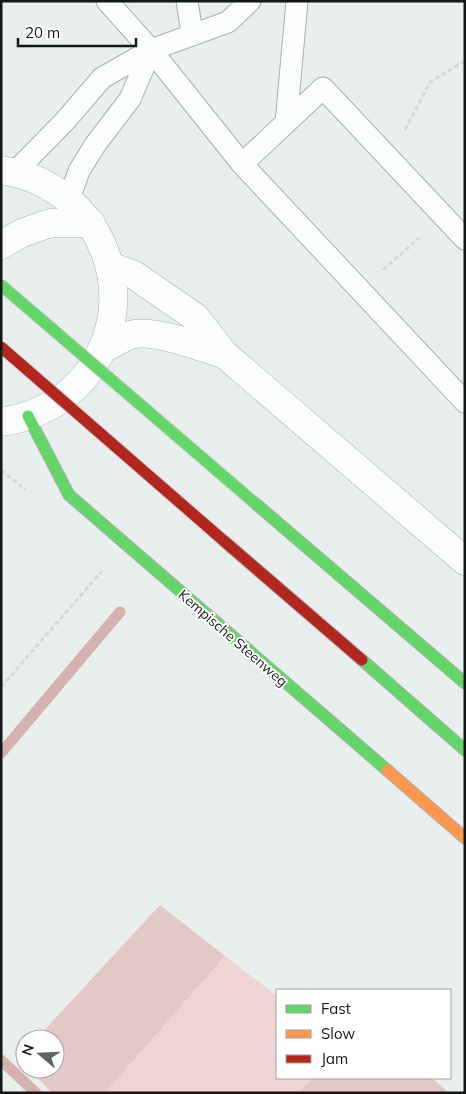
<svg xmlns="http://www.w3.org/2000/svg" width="466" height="1094" font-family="Mulish,sans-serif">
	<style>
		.green { fill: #eed5d3 }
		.forest { fill: #e4c8c7 }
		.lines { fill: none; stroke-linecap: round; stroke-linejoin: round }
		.stream { stroke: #d5b1af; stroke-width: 11 }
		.lane-casing { stroke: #aaaeae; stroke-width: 23 }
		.street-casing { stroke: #aaaeae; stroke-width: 29 }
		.fast-casing { stroke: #aaaeae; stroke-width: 13 }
		.slow-casing { stroke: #aaaeae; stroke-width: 13 }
		.jam-casing { stroke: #aaaeae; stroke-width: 13 }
		.path { stroke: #d7d9d9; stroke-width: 3; stroke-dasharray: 5 2.5; stroke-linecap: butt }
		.lane { stroke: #fcfdfd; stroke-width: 21 }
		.street { stroke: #fcfdfd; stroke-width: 28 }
		.fast { stroke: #63d668; stroke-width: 11 }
		.slow { stroke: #ff974d; stroke-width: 11 }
		.jam { stroke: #b3261e; stroke-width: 11 }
		.fast-bridge-casing { stroke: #c8cbcb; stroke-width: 13; stroke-linecap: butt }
		.jam-bridge-casing { stroke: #c8cbcb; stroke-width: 13; stroke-linecap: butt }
		.fast-bridge { stroke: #63d668; stroke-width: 11 }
		.jam-bridge { stroke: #b3261e; stroke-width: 11 }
		.labels { text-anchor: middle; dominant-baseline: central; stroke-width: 4; stroke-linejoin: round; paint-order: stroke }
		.street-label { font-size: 14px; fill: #131717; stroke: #fff }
	</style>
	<rect width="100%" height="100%" fill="#e9efef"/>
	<path class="green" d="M225,956L277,996V1078H312L299,1093H105Z"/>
	<path class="forest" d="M160,905L225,956L105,1093H52L29,1069H55V1039H36Z
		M312,1078H432L449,1093H299Z"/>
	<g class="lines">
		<path class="stream" d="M1,753L120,612
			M1,1060L36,1093"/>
		<g class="lane-casing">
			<path id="lane" d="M107,1L151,50L242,164L323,88L465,239
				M187,1L192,33
				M286,123L297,1
				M242,164L465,402
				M15,172L65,121L102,78L151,50L228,22L250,1
				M69,199L79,171L95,145L130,99L151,50"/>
		</g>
		<g class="street-casing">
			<path id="street" d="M1,170C116,187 154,330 61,399C43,411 23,419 1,422
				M1,245L22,233L50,223H91
				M110,266L134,275L195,317L224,354L465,561
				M102,349C111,345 120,339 130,335C152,328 200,347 224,354"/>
		</g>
		<g class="fast-casing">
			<path id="fast" d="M28,416L69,495L387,770
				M256,504L465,683
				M362,660L465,750"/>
		</g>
		<g class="slow-casing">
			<path id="slow" d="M387,770L465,838"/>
		</g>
		<g class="jam-casing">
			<path id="jam" d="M224,541L362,660"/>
		</g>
		<path class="path" d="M405,130L430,82L465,61
			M383,270L419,238
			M1,470L26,490
			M1,687L102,571"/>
		<use href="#lane" class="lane"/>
		<use href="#street" class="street"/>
		<use href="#fast" class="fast"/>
		<use href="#slow" class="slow"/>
		<use href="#jam" class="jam"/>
		<g class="fast-bridge-casing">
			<path id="fast-bridge" d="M1,285L256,504"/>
		</g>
		<g class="jam-bridge-casing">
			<path id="jam-bridge" d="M1,347L224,541"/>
		</g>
		<use href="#fast-bridge" class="fast-bridge"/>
		<use href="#jam-bridge" class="jam-bridge"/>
	</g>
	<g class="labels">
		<g class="street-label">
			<text transform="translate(233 638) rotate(41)">Kempische Steenweg</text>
		</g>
	</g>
	<rect width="466" height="1094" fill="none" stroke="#131717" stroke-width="5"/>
	<rect x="276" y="989" width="175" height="90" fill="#ffffff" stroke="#a1a2a2"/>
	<rect x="286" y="1005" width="25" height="8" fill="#63d668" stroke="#a1a2a2"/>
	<text x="321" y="1014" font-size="15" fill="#131717">Fast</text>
	<rect x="286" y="1030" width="25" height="8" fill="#ff974d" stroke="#a1a2a2"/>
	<text x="321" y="1039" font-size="15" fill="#131717">Slow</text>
	<rect x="286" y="1055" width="25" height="8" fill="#b3261e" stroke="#a1a2a2"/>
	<text x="321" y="1064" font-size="15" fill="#131717">Jam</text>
	<g transform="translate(40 1054) rotate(289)"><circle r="24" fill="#ffffff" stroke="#a1a2a2"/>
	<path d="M0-4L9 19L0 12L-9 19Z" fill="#5e6363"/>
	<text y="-8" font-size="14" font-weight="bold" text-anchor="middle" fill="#131717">N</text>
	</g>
	<path d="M18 38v8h118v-8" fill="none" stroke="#131717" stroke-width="2.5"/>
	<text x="25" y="38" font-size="15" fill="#131717" stroke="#ffffff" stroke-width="4" paint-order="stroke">20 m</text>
</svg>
